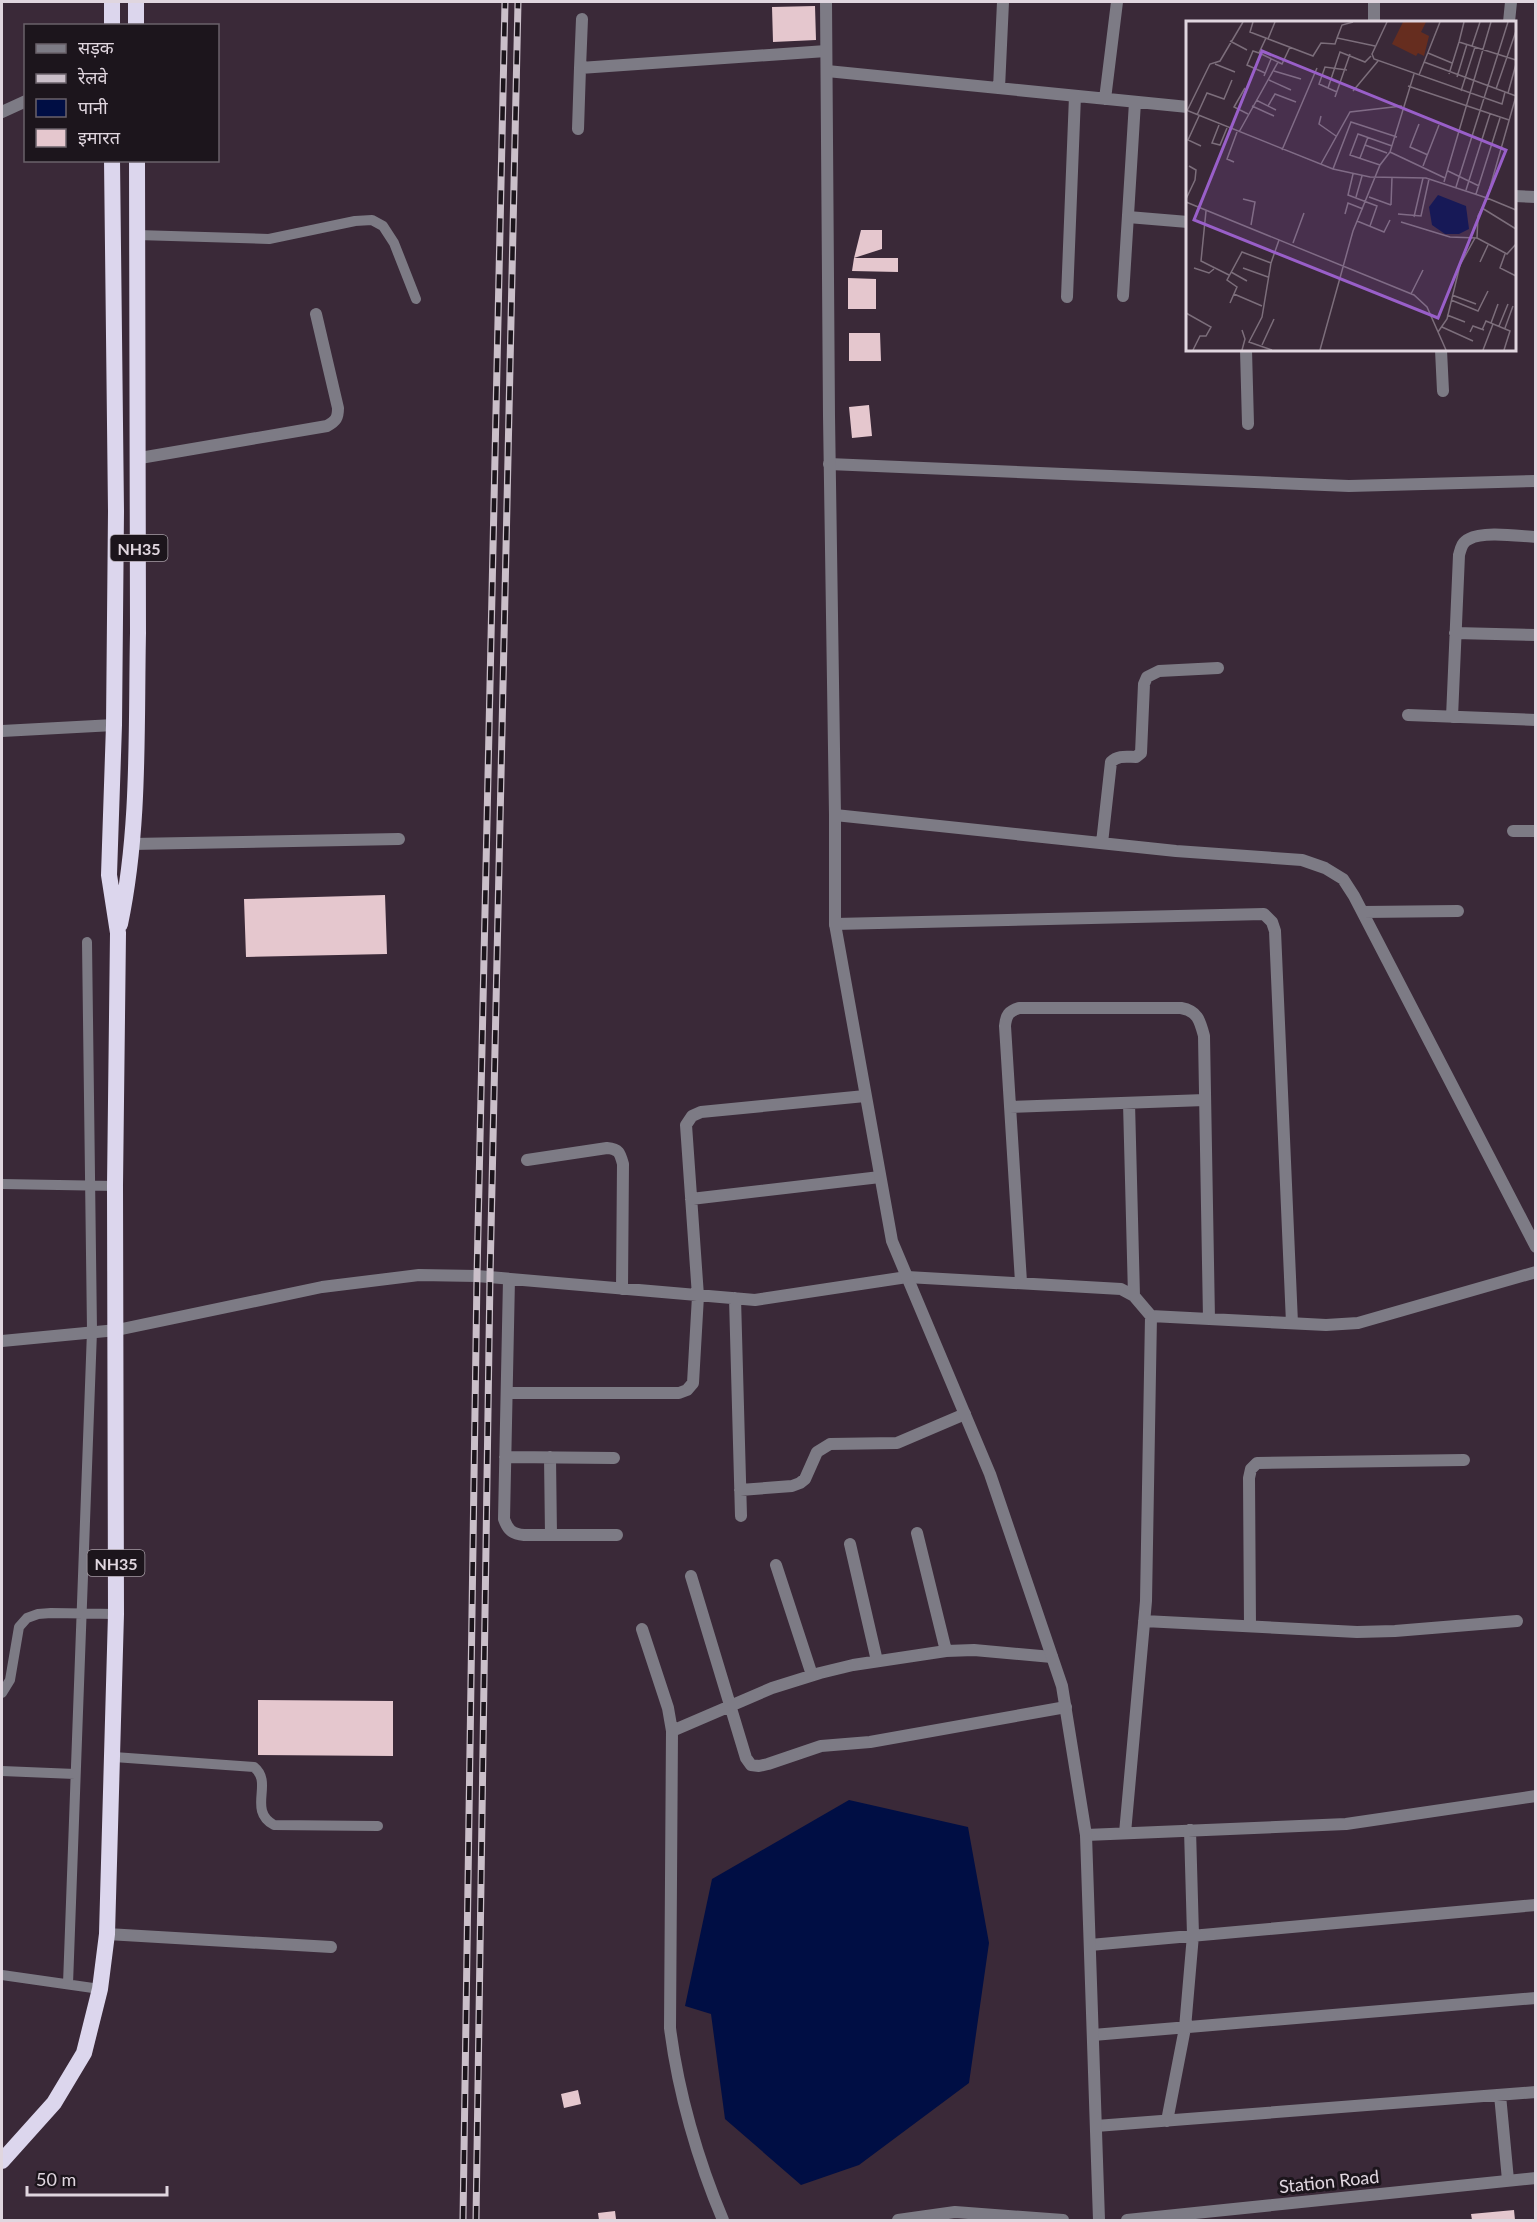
<svg xmlns="http://www.w3.org/2000/svg" width="1537" height="2222" font-family="Lato,'Noto Sans Devanagari',sans-serif">
	<style>
		.water { fill: #000e44 }
		.building { fill: #e5c7ce }
		.lines { fill: none; stroke-linecap: round; stroke-linejoin: round }
		.service { stroke: #7d7b85; stroke-width: 10 }
		.minor { stroke: #7d7b85; stroke-width: 12 }
		.tertiary { stroke: #7d7b85; stroke-width: 12 }
		.trunk { stroke: #dcd6ed; stroke-width: 16 }
		.rail-casing { stroke: #cabfc9; stroke-width: 7 }
		.rail { stroke: #1c151c; stroke-width: 4.5; stroke-dasharray: 14; stroke-linecap: butt }
		.labels { text-anchor: middle; dominant-baseline: central; stroke-width: 6; stroke-linejoin: round; paint-order: stroke }
		.shield { fill: #1c151c; stroke: #a59ca4; stroke-width: 1.5 }
		.shield-label { font-size: 16px; font-weight: bold; fill: #e0d6df }
		.street-label { font-size: 18px; fill: #e0d6df; stroke: #1c151c }
		.inset-road { fill: none; stroke: #7c6e7b; stroke-width: 1.5 }
		.view { fill: #995fc9; fill-opacity: 0.15; stroke: #995fc9; stroke-width: 3 }
		.inset-edge { fill: none; stroke: #e0d6df; stroke-width: 3 }
	</style>
	<rect width="100%" height="100%" fill="#3a2938"/>
	<path class="water" d="M849,1800L968,1827L989,1943L969,2083L859,2165L801,2185L725,2119L711,2014L685,2006L712,1879Z"/>
	<path class="building" d="M815,6L816,40L773,42L772,7Z
		M861,230H882V249L854,258Z
		M854,258H898V272L852,271Z
		M848,278L876,279V309H848Z
		M849,333H880L881,361H849Z
		M869,405L872,436L852,438L849,407Z
		M385,895L387,954L246,957L244,899Z
		M258,1700L393,1701V1756L258,1755Z
		M578,2090L581,2104L564,2108L561,2094Z
		M1514,2210L1515,2220H1472L1471,2214Z
		M615,2211L616,2219L599,2220L598,2213Z"/>
	<g class="lines">
		<path class="service" d="M137,235L269,239L355,221L372,220L383,226L394,243L416,299
			M2,1184L115,1186
			M2,1693L10,1680L19,1627L27,1618L38,1614L51,1613L116,1614
			M114,1757L254,1767C274,1783 247,1810 274,1825L378,1826
			M2,1771L75,1774
			M2,1975L100,1989
			M68,1984L92,1331L87,942"/>
		<path class="minor" d="M1374,22V2
			M1509,22L1511,2
			M580,68L582,19
			M827,71L1188,107
			M999,88L1003,2
			M1105,99L1117,2
			M2,112L26,101
			M578,129L580,68L826,51
			M1514,196L1536,197
			M1128,217L1188,222
			M1123,296L1135,102
			M1067,297L1075,96
			M1246,350L1248,424
			M1441,350L1443,391
			M140,458L327,426C336,421 338,418 338,408L316,314
			M829,464L1349,486L1536,481
			M1455,633L1536,635
			M1408,715L1536,720
			M1452,717L1459,555C1461,548 1462,542 1469,539C1483,531 1518,536 1536,537
			M2,731L114,725
			M835,815L1176,851L1302,860L1325,868L1343,879L1354,896L1536,1247
			M1513,831H1536
			M1102,843L1111,762C1118,755 1127,757 1136,757L1141,753L1144,684L1147,677L1159,671L1218,668
			M132,844L399,839
			M1363,912L1458,911
			M835,924L1264,914L1272,922L1275,931L1292,1323
			M1129,1103L1134,1296
			M1010,1107L1205,1100
			M527,1160L607,1148C619,1149 620,1153 623,1164L622,1289
			M691,1199L880,1177
			M509,1279L504,1519C508,1530 512,1534 524,1535H617
			M1021,1282L1005,1026C1006,1015 1009,1011 1019,1008H1181C1198,1011 1200,1021 1204,1036L1209,1319
			M735,1298L741,1516
			M2,1341L117,1330L322,1287L419,1275L477,1276L755,1300L907,1277L1121,1289L1134,1296L1151,1316
			M507,1393H679L687,1390L693,1383L698,1296L686,1125L692,1116L701,1112L865,1096
			M505,1457L614,1458
			M550,1457L551,1535
			M740,1490L792,1486L800,1483L805,1479L817,1452L830,1444L897,1443L965,1414
			M917,1533L946,1651
			M850,1544L877,1661
			M776,1565L812,1675
			M691,1576L746,1758L751,1765L759,1766L768,1764L821,1746L870,1742L1066,1707
			M1144,1621L1357,1632L1395,1631L1517,1621
			M1250,1626L1249,1478L1251,1469L1257,1463L1464,1460
			M642,1629L668,1708L672,1731L670,2028C678,2092 698,2161 723,2220
			M672,1731L772,1688L820,1673L853,1665L946,1651L974,1650L1052,1657
			M1125,1833L1146,1601L1151,1316L1326,1325L1358,1323L1536,1272
			M1086,1835L1346,1824L1536,1796
			M107,1934L331,1947
			M1090,1945L1536,1905
			M1093,2035L1536,1998
			M1500,2095L1508,2180
			M1167,2121L1185,2028L1193,1935L1190,1830
			M1096,2126L1536,2092
			M898,2220L955,2212L1063,2220"/>
		<path class="tertiary" d="M826,2L829,416L835,815V924L892,1241L990,1474L1062,1686L1086,1835L1099,2220
			M1127,2220L1536,2178"/>
		<path class="trunk" d="M136,2V26
			M112,26V2
			M120,924C140,829 136,730 138,633C139,476 138,318 137,160
			M2,2161L54,2103L84,2053L100,1989L107,1934L116,1614L115,1186L118,933L109,875L114,725L116,511L112,160"/>
		<g class="rail-casing">
			<path id="rail" d="M463,2220L477,1276L505,2
				M476,2220L490,1277L518,2"/>
		</g>
		<use href="#rail" class="rail"/>
	</g>
	<g class="labels">
		<g class="shield">
			<rect x="110.5" y="535" width="57" height="26" rx="4.5"/>
			<rect x="87.5" y="1550" width="57" height="26" rx="4.5"/>
		</g>
		<g class="shield-label">
			<text x="139" y="548">NH35</text>
			<text x="116" y="1563">NH35</text>
		</g>
		<g class="street-label">
			<text transform="translate(1329 2181) rotate(-6)">Station Road</text>
		</g>
	</g>
	<g transform="translate(1186 21)">
		<rect width="330" height="330" fill="#3a2938"/>
		<path d="M217,1H240L235,11L243,15L238,35L232,32L230,35L206,23Z" fill="#662d1f"/>
		<path d="M252,174L280,185L283,208L273,213H259L246,204L243,186Z" fill="#000e44"/>
		<path class="inset-road" d="M67,1L64,11L127,35L135,22L149,23L151,17M167,1L156,4L151,17L189,25M201,1L186,33L188,38L316,83L319,71M82,18L89,1M44,20L61,29M273,21L278,1M286,25L294,1M73,32L67,30L61,44L79,52M242,32L266,42M92,41L96,43L104,26M238,41L330,75M29,43L49,51M88,50L115,58M228,53L204,131L259,157M263,53L273,21L330,39M233,54L254,1M78,55L85,38M271,56L281,23M83,59L105,69M222,65L323,99M59,67L48,86L62,93M142,67L154,31L179,41L185,35M310,68L330,10M167,70L192,40M275,70L289,26M151,71L133,63L139,46L161,49M322,72L330,43M330,75L301,177L330,189M149,76L164,33M70,79L90,89M66,85L88,95M82,85L89,73L110,81M0,89L147,148L184,156L240,157L301,177L292,195L291,217L321,233L330,223M1,90L24,43L34,40L57,1M11,94L21,72L38,78L46,59M13,95L2,119L15,125M135,95L133,103L150,115M233,103L224,126L242,134M33,104L26,122L34,124L41,107M53,111L92,41L73,32L80,17M179,124L201,132M96,129L131,47M174,137L182,116M48,141L41,138L51,111M135,143L164,91L216,85M194,144L164,134L172,113L206,125M237,145L253,104M147,148L165,101L211,116M262,150L293,165M167,153L162,174L191,185L184,205M258,161L305,1M270,166L322,1M280,169L304,93M290,173L314,97M170,176L176,155M183,176L205,184M0,178L9,159L10,149L3,145M57,178L69,181L65,204M0,181L228,274L241,286L260,329M205,184L206,156M296,187L330,208M20,190L15,240L43,254M159,193L162,182L177,188M212,193L235,195L243,158M228,196L237,157M171,200L198,211L204,199M215,201L264,216L291,217M107,222L118,192M319,233L314,247L330,255M294,241L302,224M8,247L23,252L28,248M57,247L82,256M45,251L61,260M48,273L76,285M225,273L237,249M266,274L290,283M265,279L292,290L302,270M44,282L51,266L41,259L56,231L85,242M0,292L25,306L20,315H14L7,329M261,294L279,301M305,302L312,283M313,305L322,283M256,306L287,320M319,307L327,285M296,309L300,300L324,310L318,329M252,311L261,298L274,244L289,217M284,311L287,305L298,309M76,324L88,298M56,329L59,318L56,309M86,329L63,321L76,296L85,242L93,219M134,329L167,210L194,144L204,131M297,329L307,303"/>
		<path class="view" d="M76,30L320,129L252,297L8,199Z"/>
		<rect width="330" height="330" class="inset-edge"/>
	</g>
	<rect width="1537" height="2222" fill="none" stroke="#e0d6df" stroke-width="6"/>
	<rect x="24" y="24" width="195" height="138" fill="#1c151c" stroke="#6a626a" stroke-width="1.5"/>
	<rect x="36" y="44" width="30" height="9" fill="#7d7b85" stroke="#6a626a" stroke-width="1.5"/>
	<text x="78" y="54" font-size="18" fill="#e0d6df">सड़क</text>
	<rect x="36" y="74" width="30" height="9" fill="#cabfc9" stroke="#6a626a" stroke-width="1.5"/>
	<text x="78" y="84" font-size="18" fill="#e0d6df">रेलवे</text>
	<rect x="36" y="99" width="30" height="18" fill="#000e44" stroke="#6a626a" stroke-width="1.5"/>
	<text x="78" y="114" font-size="18" fill="#e0d6df">पानी</text>
	<rect x="36" y="129" width="30" height="18" fill="#e5c7ce" stroke="#6a626a" stroke-width="1.5"/>
	<text x="78" y="144" font-size="18" fill="#e0d6df">इमारत</text>
	<path d="M27 2186v9h140v-9" fill="none" stroke="#e0d6df" stroke-width="3"/>
	<text x="36" y="2186" font-size="18" fill="#e0d6df" stroke="#1c151c" stroke-width="4.5" paint-order="stroke">50 m</text>
</svg>
